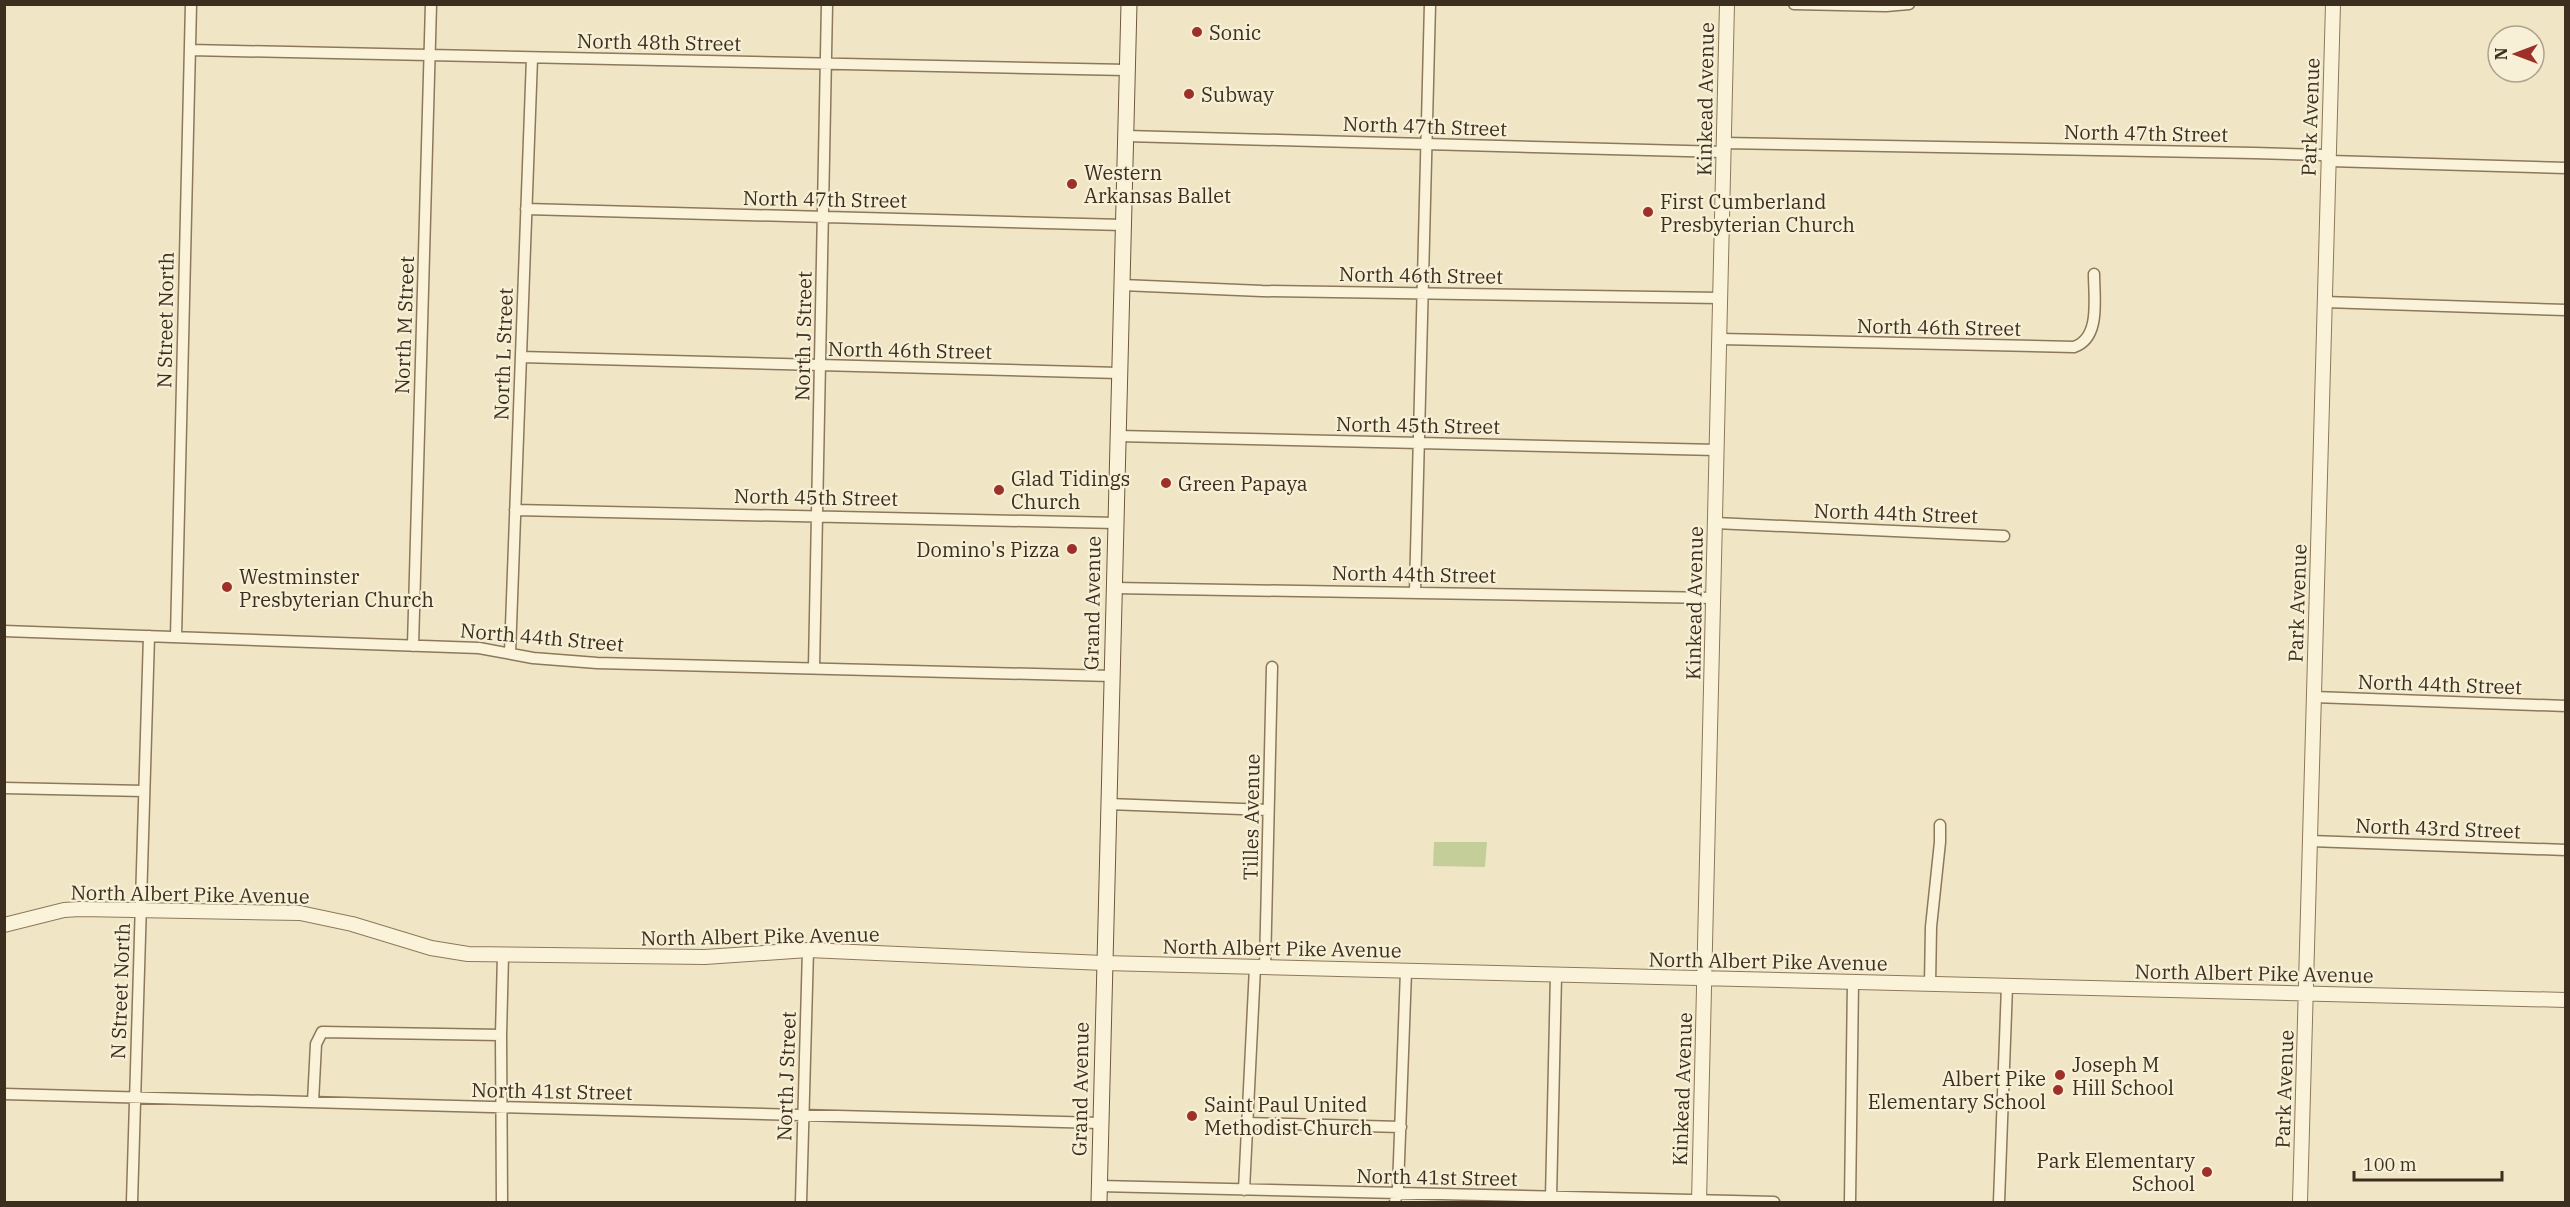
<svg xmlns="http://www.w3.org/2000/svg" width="2570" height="1207" font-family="'IBM Plex Serif',serif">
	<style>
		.green { fill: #c4ce99 }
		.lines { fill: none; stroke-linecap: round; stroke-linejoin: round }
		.minor-casing { stroke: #8c785b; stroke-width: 13 }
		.tertiary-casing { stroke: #8c785b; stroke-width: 16 }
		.secondary-casing { stroke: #6e593e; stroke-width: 17 }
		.minor { stroke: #faf3da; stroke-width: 10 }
		.tertiary { stroke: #faf3da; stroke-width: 14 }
		.secondary { stroke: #faf3da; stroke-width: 15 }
		.poi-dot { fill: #9d3129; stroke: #f7f0d6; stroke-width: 2 }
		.labels { text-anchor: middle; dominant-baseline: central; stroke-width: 4.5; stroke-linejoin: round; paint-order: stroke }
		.poi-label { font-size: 20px; fill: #3c2f1f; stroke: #f7f0d6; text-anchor: start }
		.street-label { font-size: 20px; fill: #3c2f1f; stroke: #f7f0d6 }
	</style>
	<rect width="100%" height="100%" fill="#f0e6c6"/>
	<path class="green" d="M1434,842H1487L1485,867L1433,866Z"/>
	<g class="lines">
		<g class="minor-casing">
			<path id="minor" d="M1794,4L1886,6L1909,4
				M190,50L1127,70
				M1126,136L1724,152
				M1724,143L2254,153L2323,155L2330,161L2566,168
				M526,209L1123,225
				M1122,285L1262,291L1720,298
				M2325,302L2566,310
				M1720,339L2074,347C2101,338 2094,298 2094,274
				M521,357L1119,373
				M1118,436L1717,450
				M515,510L1116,523
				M1715,523L2004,536
				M1114,588L1714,598
				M1415,592L1430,4
				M4,631L479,648L533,658L597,663L1112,676
				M176,637L191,4
				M413,646L431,4
				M510,653L532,58
				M814,668L827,4
				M2314,697L2566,706
				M4,788L144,791
				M1108,804L1268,810
				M2310,841L2566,850
				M1265,968L1272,667
				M1930,984L1931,927L1940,842V825
				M4,1094L1100,1123
				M313,1102L316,1044L322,1032L501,1035
				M1247,1123L1401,1127
				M1099,1186L1774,1202
				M1244,1190L1255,967
				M1551,1198L1556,975
				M132,1202L149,636
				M502,1202L501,1035L503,955
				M801,1202L808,950
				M1395,1202L1398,1188L1406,971
				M1850,1202L1853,982
				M1999,1202L2007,986"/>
		</g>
		<g class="tertiary-casing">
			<path id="tertiary" d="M4,925L64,910L80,909L300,913L352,924L431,948L468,954L705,957L808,950L1104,963L2566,1000
				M1699,1202L1727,4
				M2300,1202L2333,4"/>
		</g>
		<g class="secondary-casing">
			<path id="secondary" d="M1099,1202L1129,4"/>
		</g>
		<use href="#minor" class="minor"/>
		<use href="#tertiary" class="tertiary"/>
		<use href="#secondary" class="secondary"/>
	</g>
	<g class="poi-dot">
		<circle cx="1197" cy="32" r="6"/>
		<circle cx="1189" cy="94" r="6"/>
		<circle cx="1072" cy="184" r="6"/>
		<circle cx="1648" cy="212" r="6"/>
		<circle cx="1166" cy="483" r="6"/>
		<circle cx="999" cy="490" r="6"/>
		<circle cx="1072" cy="549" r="6"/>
		<circle cx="227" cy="587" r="6"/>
		<circle cx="2060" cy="1075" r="6"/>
		<circle cx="2058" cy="1090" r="6"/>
		<circle cx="1192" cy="1116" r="6"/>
		<circle cx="2207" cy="1172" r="6"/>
	</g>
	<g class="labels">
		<g class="poi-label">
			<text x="1209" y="32">Sonic</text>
			<text x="1201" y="94">Subway</text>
			<text x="1084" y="172">Western<tspan x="1084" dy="23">Arkansas Ballet</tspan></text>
			<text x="1660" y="201">First Cumberland<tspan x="1660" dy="23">Presbyterian Church</tspan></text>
			<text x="1011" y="478">Glad Tidings<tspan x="1011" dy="23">Church</tspan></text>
			<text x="1178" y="483">Green Papaya</text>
			<text x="1060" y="549" text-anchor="end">Domino's Pizza</text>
			<text x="239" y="576">Westminster<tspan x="239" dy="23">Presbyterian Church</tspan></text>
			<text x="2072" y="1064">Joseph M<tspan x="2072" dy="23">Hill School</tspan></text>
			<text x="2046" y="1078" text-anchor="end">Albert Pike<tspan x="2046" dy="23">Elementary School</tspan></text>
			<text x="1204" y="1104">Saint Paul United<tspan x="1204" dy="23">Methodist Church</tspan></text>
			<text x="2195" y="1160" text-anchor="end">Park Elementary<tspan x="2195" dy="23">School</tspan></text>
		</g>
		<g class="street-label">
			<text transform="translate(659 42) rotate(1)">North 48th Street</text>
			<text transform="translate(1705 99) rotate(-89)">Kinkead Avenue</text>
			<text transform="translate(2310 117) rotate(-88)">Park Avenue</text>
			<text transform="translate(1425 126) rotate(2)">North 47th Street</text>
			<text transform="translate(2146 133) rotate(1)">North 47th Street</text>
			<text transform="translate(825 199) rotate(1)">North 47th Street</text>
			<text transform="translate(1421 275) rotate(1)">North 46th Street</text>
			<text transform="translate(165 320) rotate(-89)">N Street North</text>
			<text transform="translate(404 325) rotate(-88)">North M Street</text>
			<text transform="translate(1939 327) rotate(1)">North 46th Street</text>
			<text transform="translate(803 336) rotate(-89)">North J Street</text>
			<text transform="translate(910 350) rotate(1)">North 46th Street</text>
			<text transform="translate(503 354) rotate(-88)">North L Street</text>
			<text transform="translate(1418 425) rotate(1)">North 45th Street</text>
			<text transform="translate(816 497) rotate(1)">North 45th Street</text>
			<text transform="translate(1896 513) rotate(2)">North 44th Street</text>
			<text transform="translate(1414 574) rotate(1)">North 44th Street</text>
			<text transform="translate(1092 603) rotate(-89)">Grand Avenue</text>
			<text transform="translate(1694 603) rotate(-89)">Kinkead Avenue</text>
			<text transform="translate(2297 603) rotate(-88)">Park Avenue</text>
			<text transform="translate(542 637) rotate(5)">North 44th Street</text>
			<text transform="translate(2440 684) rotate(2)">North 44th Street</text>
			<text transform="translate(1251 817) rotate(-89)">Tilles Avenue</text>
			<text transform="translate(2438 828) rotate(2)">North 43rd Street</text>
			<text transform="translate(190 894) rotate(1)">North Albert Pike Avenue</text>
			<text transform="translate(760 936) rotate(-1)">North Albert Pike Avenue</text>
			<text transform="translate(1282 948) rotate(1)">North Albert Pike Avenue</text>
			<text transform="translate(1768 961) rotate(1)">North Albert Pike Avenue</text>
			<text transform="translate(2254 973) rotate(1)">North Albert Pike Avenue</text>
			<text transform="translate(120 991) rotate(-88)">N Street North</text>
			<text transform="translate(786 1076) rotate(-88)">North J Street</text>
			<text transform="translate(1080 1089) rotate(-89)">Grand Avenue</text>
			<text transform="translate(1682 1089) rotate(-88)">Kinkead Avenue</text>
			<text transform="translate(2284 1089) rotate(-88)">Park Avenue</text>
			<text transform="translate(552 1091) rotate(1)">North 41st Street</text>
			<text transform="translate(1437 1177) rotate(1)">North 41st Street</text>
		</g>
	</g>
	<rect width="2570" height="1207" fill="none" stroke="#3c2f1f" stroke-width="12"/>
	<g transform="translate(2516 54) rotate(270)"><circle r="28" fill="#f7f0d6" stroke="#aca38d" stroke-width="1.5"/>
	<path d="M0-4.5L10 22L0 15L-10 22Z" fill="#9d3129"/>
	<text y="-9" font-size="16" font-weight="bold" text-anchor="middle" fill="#3c2f1f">N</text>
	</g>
	<path d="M2354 1171v9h148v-9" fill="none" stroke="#3c2f1f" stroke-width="3"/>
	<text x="2363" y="1171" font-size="18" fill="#3c2f1f" stroke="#f7f0d6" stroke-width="4.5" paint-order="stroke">100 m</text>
</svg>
